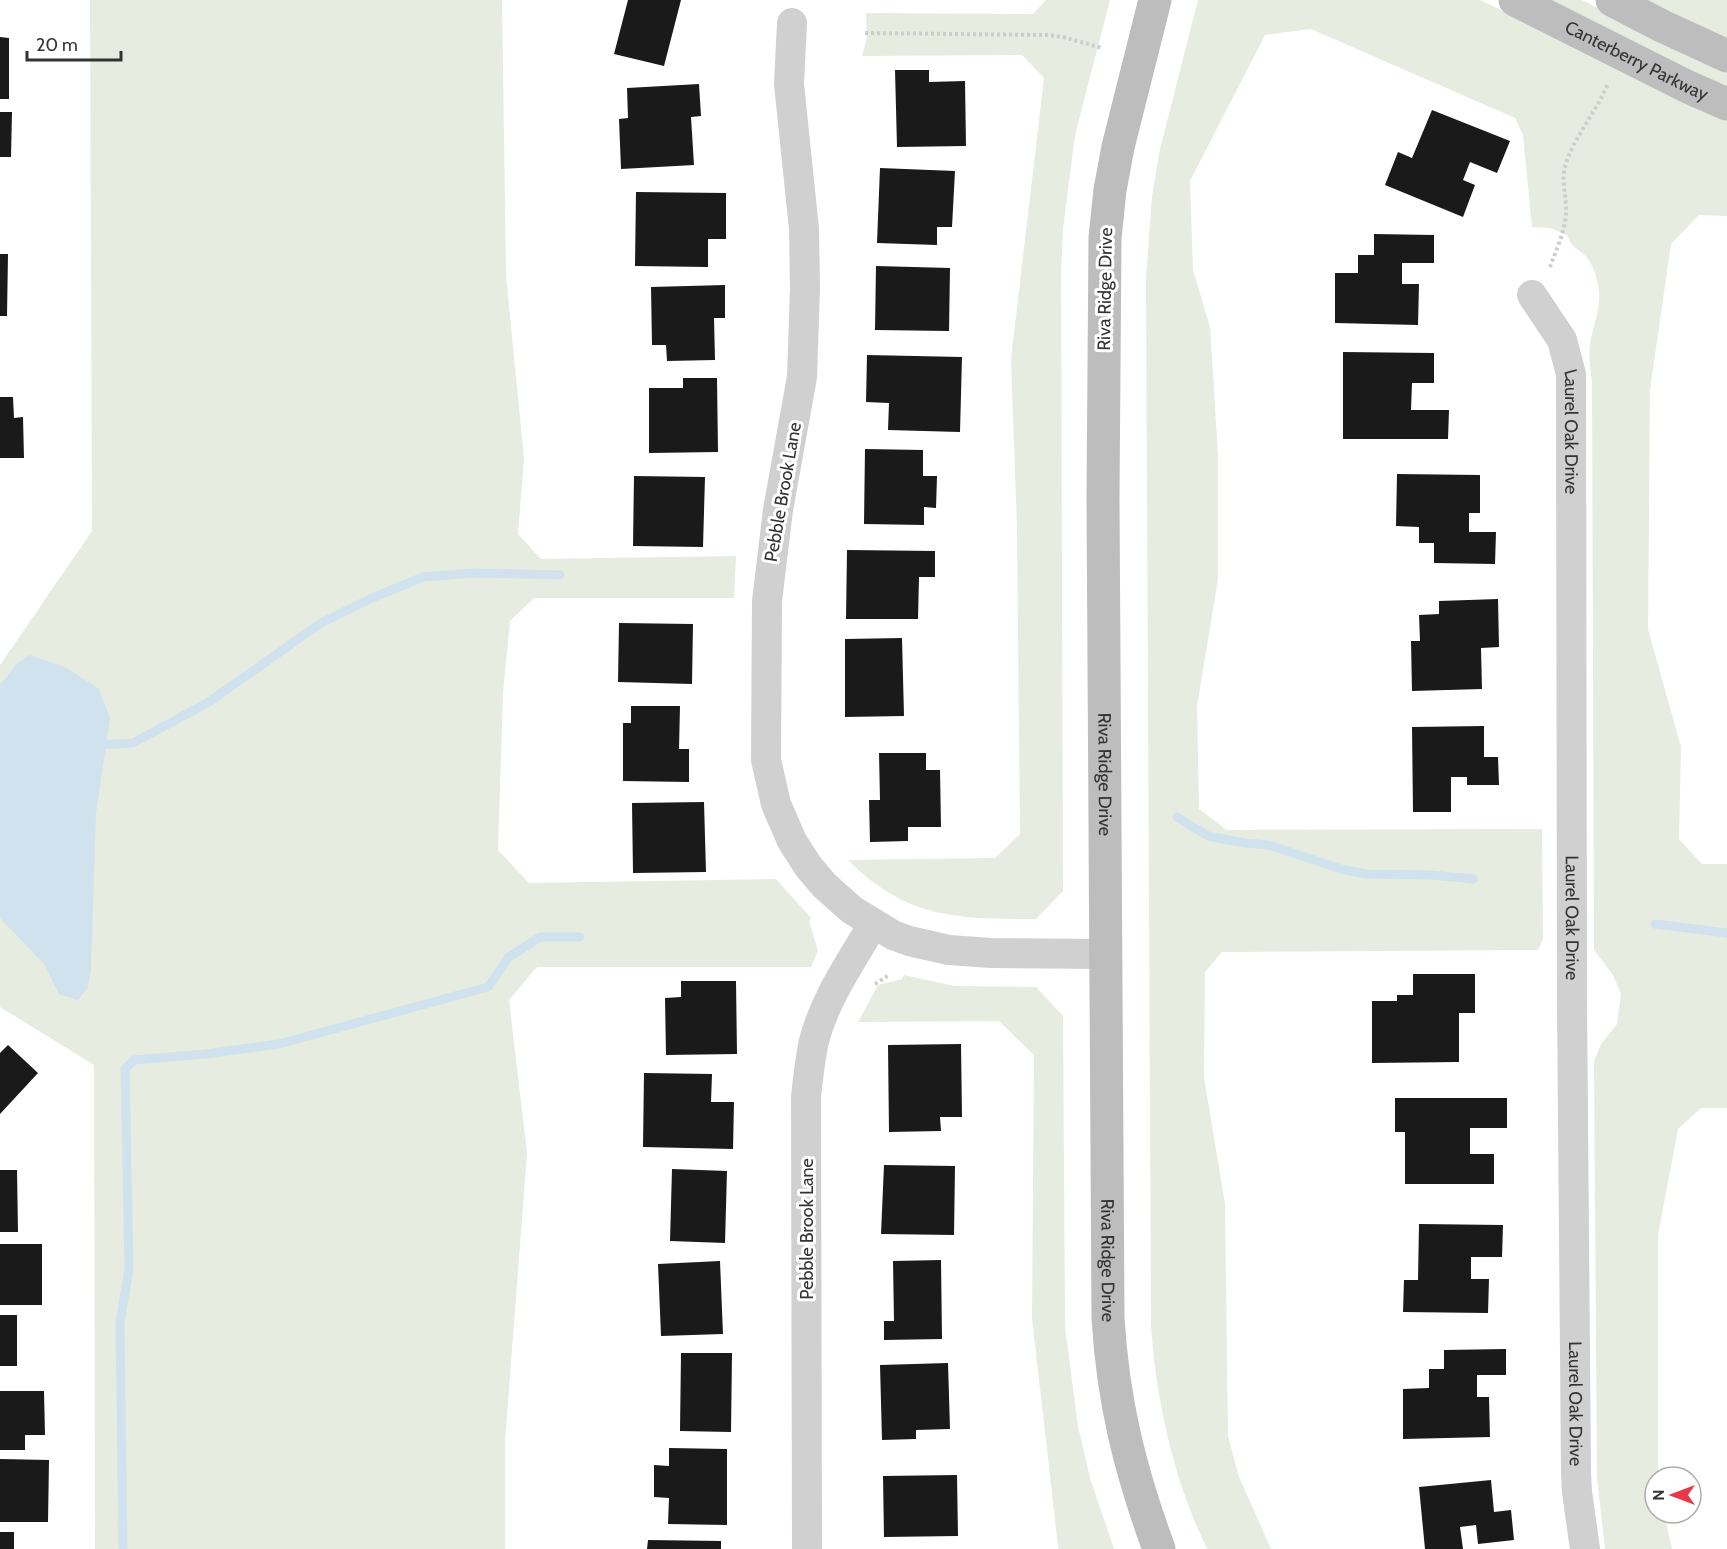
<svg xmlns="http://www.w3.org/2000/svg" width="1727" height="1549" font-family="Cabin,sans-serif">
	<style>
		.green { fill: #e6ecdf }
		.water { fill: #cfe2ee }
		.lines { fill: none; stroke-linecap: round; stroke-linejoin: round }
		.stream { stroke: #cfe2ee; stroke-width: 9 }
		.building { fill: #1a1a1a }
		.path { stroke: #cdcdcd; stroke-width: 4; stroke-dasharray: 3 3; stroke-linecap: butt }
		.street { stroke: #d0d0d0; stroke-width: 30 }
		.secondary { stroke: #bdbdbd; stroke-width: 33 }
		.labels { text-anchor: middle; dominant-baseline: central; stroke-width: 6; stroke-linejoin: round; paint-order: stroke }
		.street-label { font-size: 18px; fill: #333; stroke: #fff }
	</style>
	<rect width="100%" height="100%" fill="#fff"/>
	<path class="green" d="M90,0H502L506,275L524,459L518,534L541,559L736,556L734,598H534L510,621L503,693L498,850L529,883L776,879L811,918L809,921L818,951L811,967H537L509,1000L527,1153L505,1441V1549H95L94,1065L0,1007V665L92,531Z
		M1046,0H1110L1075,135L1063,229L1061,272L1063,891L1036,919C957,919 907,919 848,860L995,858L1020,834L1017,528L1011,359L1044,78L1022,55L862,56L867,38L866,13L1033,14Z
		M1198,0H1480L1727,120V216L1699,215L1671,244L1650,390L1648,629L1681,747L1679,839L1702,864H1727V1108H1701L1678,1129L1658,1235V1477H1655V1513H1664L1672,1549H1605L1597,1477L1594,1061L1601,1044L1617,1024L1621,994L1613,975L1594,950L1592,383C1591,370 1588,358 1590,345C1593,321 1604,306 1597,281C1596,274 1592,265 1588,259C1580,249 1571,248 1567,235L1550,228L1532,227L1523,135L1515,118L1311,29L1265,35L1190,181L1193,270L1210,327L1218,455V579L1197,706L1199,809L1227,830L1542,829L1543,939L1538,950L1222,952L1205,972L1204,1077L1225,1204L1228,1436L1239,1477L1271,1549H1207C1174,1481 1156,1401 1151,1325L1146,278L1152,196L1160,149Z
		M1541,0H1582L1727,72V93Z
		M1636,0H1727V44Z
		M904,975L954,986L1036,987L1063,1016L1065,1327L1078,1426L1090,1478L1114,1549H1059L1058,1546L1032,1318L1034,1055L999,1021L858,1022L878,985L902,979Z"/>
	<path class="water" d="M30,655L67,668L99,689L110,718L96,813L91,969L88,987L78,1000L59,994L45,965L0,918V685L17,664Z"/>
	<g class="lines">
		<path class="stream" d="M95,745L133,743L209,702L321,623L372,598L423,577L472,573L560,575
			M1177,817L1208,836L1245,843L1269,845L1341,869L1366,874L1431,875L1473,879
			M1655,924L1727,933
			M123,1549L120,1323L129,1268L125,1069L134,1060L205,1054L279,1044L488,987L508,958L540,937H580"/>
	</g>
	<path class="building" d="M628,0H681L664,66L614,54Z
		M0,37L9,38V99H0Z
		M895,70H929V82L965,81L966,146L897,147Z
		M699,84L701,116L691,117L694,165L621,169L619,119L628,118L627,88Z
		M1432,110L1510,141L1497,173L1470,162L1463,180L1475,185L1463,217L1385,185L1398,152L1412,158Z
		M0,112H12L11,157H0Z
		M880,168L955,171L952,227H937V245L877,243Z
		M636,192L726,193V239H708V267L635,266Z
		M1374,234L1434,235V263H1402V284H1419L1418,325L1335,323V273H1358V255H1374Z
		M0,254H8L7,316H0Z
		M876,266L950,268L949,331L875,330Z
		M725,285V318H714L715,360L667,361L666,345H652L651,287Z
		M1343,352L1434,353V383H1412L1411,410H1449L1448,439H1343Z
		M867,355L962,357L960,432L888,430L889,403L866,402Z
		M683,378H717L718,452L649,453V388H683Z
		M0,397H13L14,418L23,417L24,458H0Z
		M865,449L923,450V476H937L936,508L924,507V525L864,524Z
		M1397,474L1480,475V513H1469V532H1496L1495,564L1434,563V543H1419V527L1396,526Z
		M634,476L705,477L703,547L633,546Z
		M847,550L935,551V577H919L918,619H846Z
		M1498,599L1499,647L1481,648L1482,689L1412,691L1411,641H1420L1419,615L1439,614V601Z
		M619,623L693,624L692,684L618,682Z
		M902,638L904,716L845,717V639Z
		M631,706H680L679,749H689V782L623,781V723H631Z
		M1484,726V757H1498L1499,785H1467V777H1451V812H1413L1412,727Z
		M879,753H926V770H940L941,827H908V841L870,842L869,800H880Z
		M704,802L706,872L633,873L632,803Z
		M1413,974H1475V1013H1459V1062L1372,1063V1001H1397V995H1413Z
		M681,981H736L737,1054L666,1055L665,998L681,997Z
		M961,1044L962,1117H940L941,1131L889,1132L888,1045Z
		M8,1045L38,1073L0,1114V1053Z
		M644,1073L712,1074L711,1102H734L733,1149L643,1147Z
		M1395,1098H1507V1128H1470V1154H1494V1184H1405V1132H1395Z
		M884,1165L955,1166L954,1235L881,1234Z
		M672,1169L727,1171L725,1243L670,1241Z
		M0,1170H17L18,1232H0Z
		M1419,1224L1503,1225L1502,1257H1471V1279H1489L1488,1313L1403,1312L1404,1280H1418Z
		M0,1244H42V1305H0Z
		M941,1260L942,1339L884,1340V1321H894L893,1261Z
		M720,1261L723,1334L661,1336L658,1264Z
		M0,1315H17V1366H0Z
		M1506,1349V1375H1477V1397H1489L1490,1437L1403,1439V1389L1429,1388V1369H1444V1350Z
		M681,1353H732L731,1432L680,1431Z
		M948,1363L950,1429L916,1430V1439L882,1440L880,1365Z
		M0,1391H44L45,1435H25V1450H0Z
		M669,1448L727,1449V1525L668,1524L669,1498L654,1497V1465L669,1466Z
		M0,1459L49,1460L48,1522H0Z
		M957,1475L958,1536L884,1537L883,1476Z
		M1491,1480L1494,1512L1511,1510L1514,1540L1478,1544L1476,1525L1460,1527L1463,1549H1425L1419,1487Z
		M0,1532H14V1549H0Z
		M648,1540L721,1541V1549H647Z"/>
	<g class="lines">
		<path class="path" d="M865,33L1046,35L1063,37L1102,48
			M1550,267C1556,250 1565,232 1566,213C1567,198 1561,182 1565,167C1573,137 1597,112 1608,83
			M875,984L889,975"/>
		<g class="street">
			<path d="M792,23L789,84L804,229L805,288L802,377L778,510L767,601L766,760L776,804L792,841L808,866L824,885L852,910L893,935L909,941L949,950L991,953L1105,954"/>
			<path id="s1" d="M1532,295L1562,340L1571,374L1572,1002L1576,1472L1577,1492L1585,1549"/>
			<path d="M807,1549L806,1097C808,1078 810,1059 814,1041C825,998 851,962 873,924"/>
		</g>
		<g class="secondary">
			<path id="s2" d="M1155,0L1118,147L1110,190L1105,238L1103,498L1108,1318C1113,1402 1130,1470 1159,1549"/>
			<path id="s3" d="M1515,0L1688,87L1727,104"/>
			<path d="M1612,0L1662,26L1727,56"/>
		</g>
	</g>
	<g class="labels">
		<g class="street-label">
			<text stroke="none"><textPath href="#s3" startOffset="136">Canterberry Parkway</textPath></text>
			<text transform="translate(1105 289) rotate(-89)">Riva Ridge Drive</text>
			<text stroke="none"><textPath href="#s1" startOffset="147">Laurel Oak Drive</textPath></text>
			<text transform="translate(783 492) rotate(-80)">Pebble Brook Lane</text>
			<text stroke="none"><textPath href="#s2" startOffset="780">Riva Ridge Drive</textPath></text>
			<text stroke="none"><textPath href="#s1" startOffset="633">Laurel Oak Drive</textPath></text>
			<text transform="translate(807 1229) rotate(-90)">Pebble Brook Lane</text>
			<text stroke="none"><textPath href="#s2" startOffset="1266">Riva Ridge Drive</textPath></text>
			<text stroke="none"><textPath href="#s1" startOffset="1119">Laurel Oak Drive</textPath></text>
		</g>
	</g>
	<g transform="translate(1673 1495) rotate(270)"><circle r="28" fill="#ffffff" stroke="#adadad" stroke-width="1.5"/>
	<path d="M0-4.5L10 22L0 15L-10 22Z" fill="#e63946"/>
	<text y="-9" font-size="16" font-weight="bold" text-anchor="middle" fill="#333333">N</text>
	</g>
	<path d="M27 51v9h94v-9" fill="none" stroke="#333333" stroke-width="3"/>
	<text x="36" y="51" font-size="18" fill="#333333" stroke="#ffffff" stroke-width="4.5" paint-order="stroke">20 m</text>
</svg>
